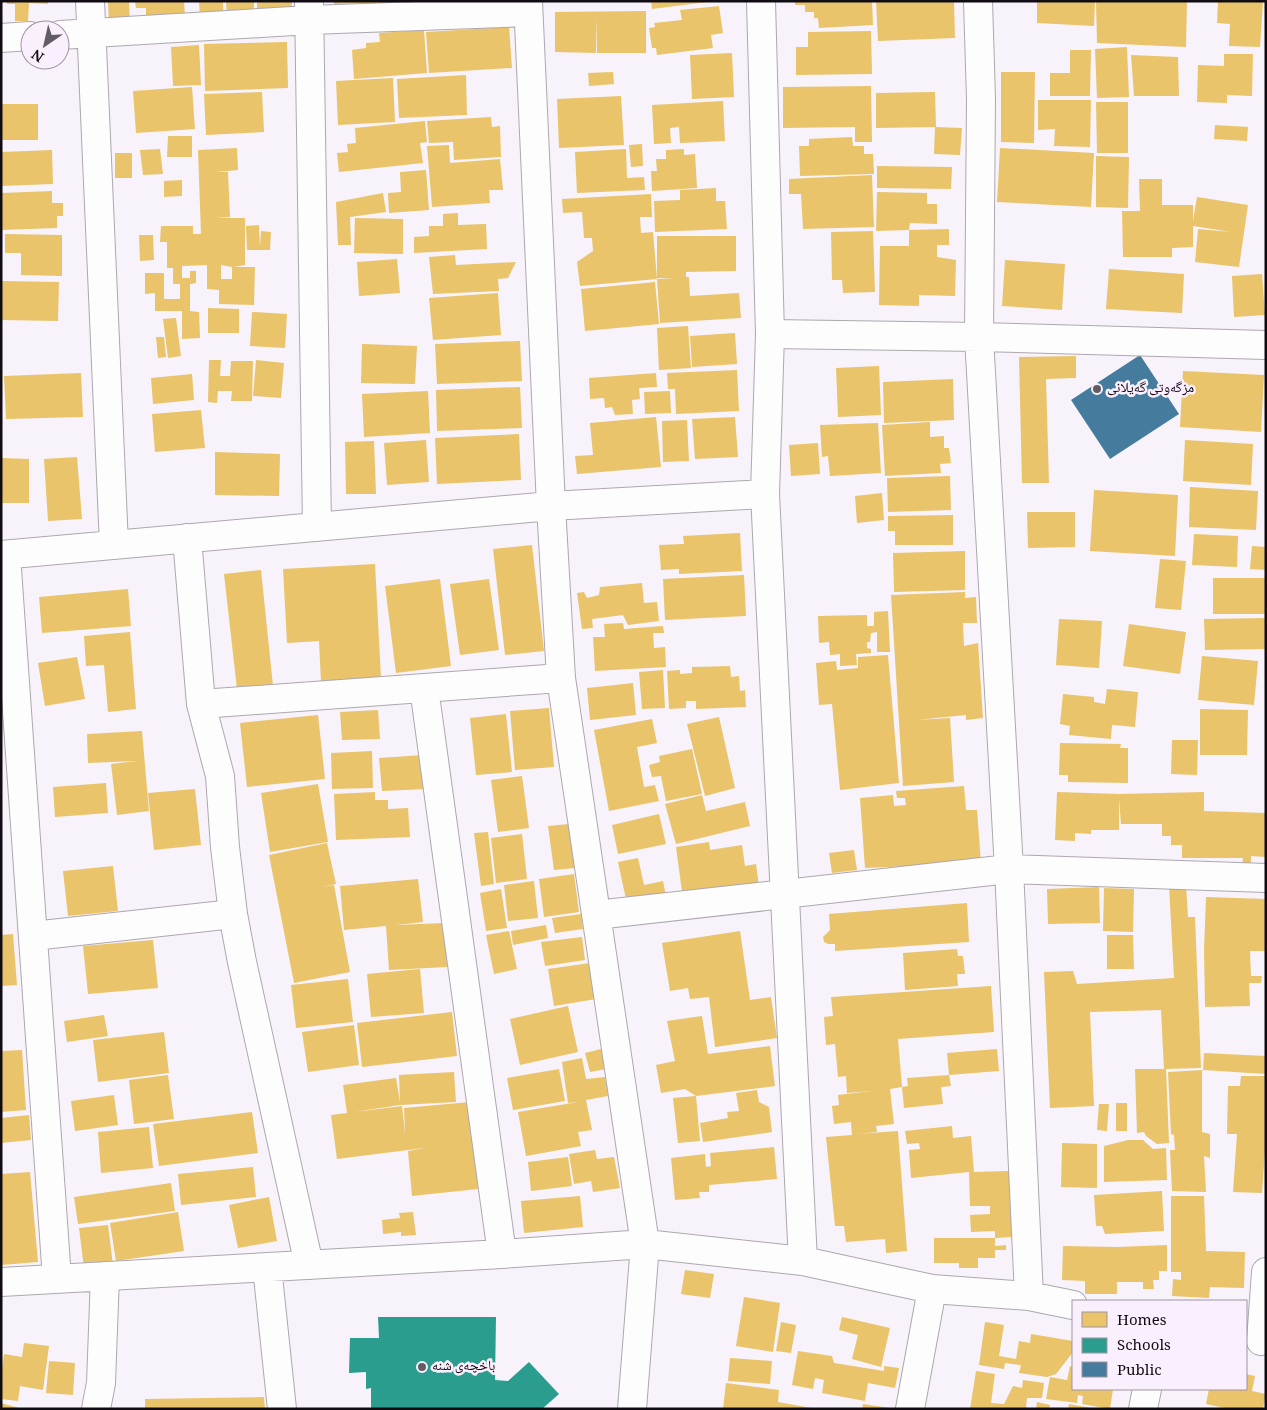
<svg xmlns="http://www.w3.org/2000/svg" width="1267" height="1410" font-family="Georgia,'Noto Naskh Arabic',serif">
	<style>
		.homes { fill: #e9c46a; fill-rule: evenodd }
		.schools { fill: #2a9d8f }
		.public { fill: #457b9d }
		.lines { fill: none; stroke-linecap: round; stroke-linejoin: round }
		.minor-casing { stroke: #ada7ae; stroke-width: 30 }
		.minor { stroke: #fefdfe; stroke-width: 28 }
		.poi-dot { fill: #625c64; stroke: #faeffd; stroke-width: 2 }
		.labels { text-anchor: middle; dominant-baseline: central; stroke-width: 5; stroke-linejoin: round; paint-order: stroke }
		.poi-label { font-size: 14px; fill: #110b13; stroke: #faeffd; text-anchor: start }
	</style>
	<rect width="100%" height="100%" fill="#f8f2fa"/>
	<path class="homes" d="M7,1H48V4L29,3L28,21H15V4H7Z
		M108,1H129L130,24L109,25Z
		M135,1H184L185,17L146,19V8H136Z
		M199,1H223V19H200Z
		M226,1H254V17L227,18Z
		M257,1H292V15L257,16Z
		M334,1H376V3L334,4Z
		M378,1H423V3L378,5Z
		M651,1H707V2L652,9Z
		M795,1H872L873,25L819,28L818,18H814V12H805V5H795Z
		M876,1H954L955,38L878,41Z
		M1037,1H1095L1094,26L1037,23Z
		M1096,1H1187L1186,47L1097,43Z
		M1218,1H1263L1260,47L1229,46L1230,24L1217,23Z
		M719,6L723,33L711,35L713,48L657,55L656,48H652L649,28L655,27L654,23L682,20L680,10Z
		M646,11V53H597V16L596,53L555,52V12Z
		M509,27L512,68L429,73L426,32Z
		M424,30L427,73L354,79L352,50L366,48V43L380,42L379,33Z
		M871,31L872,74L796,75V47H808V32Z
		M287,42L288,88L205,91L204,44Z
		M199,45L201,85L173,86L171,47Z
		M1127,47L1129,97L1097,98L1095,49Z
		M1070,50H1091L1090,96H1050V73H1070Z
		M732,53L734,97L692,99L690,55Z
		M1224,54H1253L1252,96L1227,95V103L1197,102L1198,65L1224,66Z
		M1131,55L1178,57L1179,96H1134Z
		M613,72L614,84L589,86L588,73Z
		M1001,72H1035L1034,143L1001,142Z
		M466,75L467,115L399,118L397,79Z
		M393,78L395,122L338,125L336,81Z
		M871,86L872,142H855V127L783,128V87Z
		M192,87L195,129L136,133L133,91Z
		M262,92L264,132L206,135L204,94Z
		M935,92L936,127L962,128L960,155L934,154L935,127L876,128V93Z
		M621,96L624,145L559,148L557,99Z
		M1038,100H1091L1090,147L1054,146L1055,129L1038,130Z
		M723,101L725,141L680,143L679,127L670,128L671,143L654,144L652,105Z
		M1096,102H1128V153H1097Z
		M1,104H38V140H1Z
		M491,117L492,127L500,126L501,157L454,160L453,142L429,143L427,121Z
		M425,121L427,142L420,143L423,163L339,172L337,153L348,152L347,144L356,143L355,128Z
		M1215,125L1248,127L1247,141L1214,139Z
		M168,136H192V157H167Z
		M852,137L853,146H864V154H873L874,174L800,176L799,146H809V139Z
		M642,144L643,166L631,167L629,145Z
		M449,145L450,163L500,159L503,190H489L490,203L432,207L427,146Z
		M237,148L238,170L216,172H228L230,217L216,218H245V265L234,267H255L254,305L219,304V290L207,289V265L182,266V278H190V271H196V283L190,284V311L199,312L200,338L182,339V311H155V293L145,294V273H164V299H180V284H173V268H167V242H160L161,226H193V234H201L198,150ZM221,265L232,267V279H221Z
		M1000,148L1094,153L1091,207L997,202Z
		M160,149L163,174L143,175L140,150Z
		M626,149L627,178L644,177L645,190L577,193L575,152Z
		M684,149V155L695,154L697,188L652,191L651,171H657L656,159H666V150Z
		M52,150L53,184L1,186V152Z
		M115,153H132V178H115Z
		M1096,156L1129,157L1128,208L1096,207Z
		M877,166L952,167L951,189L877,188Z
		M426,170L429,210L389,213L388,193L401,192L400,172Z
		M872,175L874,227L803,229L801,194H789V179Z
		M1139,179H1162V205H1193V221L1197,197L1248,205L1239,267L1195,262L1198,229L1231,232L1193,226V247L1172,248V257H1123L1122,211H1140Z
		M182,180V196L164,197V181Z
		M716,188V201H725L727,229L655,232L654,201L680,200V190Z
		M52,191V203H63V216H57V228L1,230V193Z
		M877,192L927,193V204H937V224L910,223L909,230L876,231Z
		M383,193L386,212L350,217L351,245H338L336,202Z
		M651,194L652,217H640L641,233L653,232L657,279L580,286L577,262L593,251L592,238H584L582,212L563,213L562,199Z
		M458,213V225L486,224L487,249L414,253V237L429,236V226H443V214Z
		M355,218L403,219V254L354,253Z
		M259,225L260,247L261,231L271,232L270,250H247L246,226Z
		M949,229V245H937V257L956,260L955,296L919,295V306L879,305L880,246H909V230Z
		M873,231L875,292L843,293L842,280H832L831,232Z
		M5,234L62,235V276L21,275V253H5Z
		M139,235H153L154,260L140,261Z
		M657,236H736V271L686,272V277H689L690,296L739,293L741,318L660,323L657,279L674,278H657Z
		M455,255L456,265L516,262L508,278L498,279L499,291L433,294L429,257Z
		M397,259L400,293L359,296L357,262Z
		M1005,260L1065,264L1062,310L1002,306Z
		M1109,269L1184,274L1182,313L1106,309Z
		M1262,274L1265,315L1234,317L1232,276Z
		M1,281L59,282L58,321L1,320Z
		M655,282L659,324L585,331L581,289Z
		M498,293L501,335L433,340L429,298Z
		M208,308L239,309V333H208Z
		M252,312L287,314L285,348L250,346Z
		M176,318L181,356L168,358L163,319Z
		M688,326L691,368L659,370L657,328Z
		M735,333L737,364L692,367L690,336Z
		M156,337H164L166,357L158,358Z
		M520,341L522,381L437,384L435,344Z
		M362,344L417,346L415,384L361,383Z
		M1076,356V378L1046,379L1049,483H1022L1019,357Z
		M209,360H221L220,376H230L231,361H253L252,401H231L232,391H218L217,403L208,402Z
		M256,360L284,363L281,398L253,396Z
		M879,366L881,415L838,417L836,368Z
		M737,370L739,411L676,414L675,389H668L667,373Z
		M1183,371L1264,375L1261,432L1180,427Z
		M81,373L83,417L6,419L4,376Z
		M656,373L657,387L639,388L640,399L632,400L633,414L615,415L612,407L605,408L604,398L590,399L589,378Z
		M192,374L194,400L153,404L151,378Z
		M953,379L954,420L884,423L883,382Z
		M520,387L522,428L437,431L436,390Z
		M428,391L430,433L364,437L362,394Z
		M670,391L671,413L645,414L644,392Z
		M201,410L205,448L155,452L152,414Z
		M656,417L661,467L577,474L575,456L593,455L590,423Z
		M735,417L738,457L695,459L692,419Z
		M687,420L689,461L663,462L662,421Z
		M930,422V437L944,436V448H949L951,463L940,464L941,473L885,476L882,425Z
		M878,423L881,473L830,476L828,456L822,457L820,425Z
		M519,434L521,480L437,484L435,438Z
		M426,440L429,482L387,485L384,443Z
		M1185,440L1253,444L1251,485L1183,481Z
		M374,441L376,494H346L345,442Z
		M818,443L820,474L791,476L789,445Z
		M215,452L280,454L279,496L215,495Z
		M77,457L82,519L48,521L44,459Z
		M2,458L29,459V503H2Z
		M950,476L951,510L888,512L887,478Z
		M1190,487L1258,491L1256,530L1189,527Z
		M1094,490L1178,495L1175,556L1090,551Z
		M882,493L884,520L857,523L855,496Z
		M1027,512H1075V547L1028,548Z
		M953,515V545H895V531H888V516Z
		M740,533L742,571L679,574V569L661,570L659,545L684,544L683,536Z
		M1194,534L1238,536L1237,567L1192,565Z
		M532,545L544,651L505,655L493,549Z
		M1252,546L1266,547V570L1250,569Z
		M965,551V590L894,592L893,553Z
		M1160,559L1186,561L1181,610L1155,608Z
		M375,564L381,678L321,682L319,641L287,643L283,569Z
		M261,570L273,686L237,689L224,574Z
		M744,575L746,616L665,620L663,579Z
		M1213,578H1266V614H1213Z
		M440,579L451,666L396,673L385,586Z
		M489,579L499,650L460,655L450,584Z
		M642,583L644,603L657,602L659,621L628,625L623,615L592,619L593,628L582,629L577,593L584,592L587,598L599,595L600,587Z
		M128,589L131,626L42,633L39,597Z
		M965,592V598L976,597L977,623H963L964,646L978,643L983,718L966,720V715L916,720L950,718L954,782L903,786L891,595Z
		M888,611L890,652H877V632L871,633L870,642H867V648L871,649V653L856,654L857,665L840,666V654L830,655L829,642L819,643L818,616L867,615V626H874V612Z
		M1265,618L1266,649L1205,650L1204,619Z
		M1059,619L1102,621L1099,668L1056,665Z
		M623,623L624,629L663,626L664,633H653L654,648L665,647L666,667L595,671L593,637H605L604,624Z
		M1129,624L1186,632L1180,674L1123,666Z
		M130,632L136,709L108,712L104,665L86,666L84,636Z
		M888,655L899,783L840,790L832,704L819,705L816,663L836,661L837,670L858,668V657Z
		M1202,656L1258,661L1254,705L1198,700Z
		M77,657L85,699L45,706L38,663Z
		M730,666L731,677L739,676L740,691L745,690L746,707L696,709V701H686V708L669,709L667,671L680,670V674L692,673V667Z
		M663,670L665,708L642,709L639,672Z
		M633,683L636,715L590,720L587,688Z
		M1107,689L1138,692L1135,727L1112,725L1111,739L1069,735L1070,726L1060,724L1063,694L1094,697V702L1105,704Z
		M549,708L554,767L515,770L510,711Z
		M1200,709L1248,710L1247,755H1200Z
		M378,710L380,739L342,740L340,712Z
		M506,714L512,772L476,775L470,718Z
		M318,715L325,779L247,787L240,723Z
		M719,717L735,788L705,796L687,724Z
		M652,719L657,743L637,747L644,787L655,785L659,801L609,811L594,730Z
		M142,731L149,811L117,815L111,764L137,761L88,763L87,734Z
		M1172,740H1198L1197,775L1171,774Z
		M1060,743L1121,744L1120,748H1128V783L1068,782V775H1059Z
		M692,749L702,794L666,801L661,776L652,777L649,765L660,762L659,756Z
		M372,751L373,788L332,789L331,753Z
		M424,755L426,789L382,791L379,758Z
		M522,776L529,828L498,832L491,780Z
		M106,783L108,813L55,817L53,787Z
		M318,784L328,842L270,852L261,793Z
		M964,786L966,810H977L981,863L865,868L860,798L893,795L894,806L906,805L905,798H897L896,791Z
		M195,789L201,845L154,850L148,793Z
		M375,792V800H388V809L408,808L410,837L336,840L334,794Z
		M1057,792L1119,794L1204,792V811L1266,813V857L1251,856V865L1242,864L1243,858H1182V845H1171V836H1162V824H1121L1119,799V830H1091V834L1075,833V841L1055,840Z
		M702,795L706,811L745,802L750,826L676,844L665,804Z
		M659,814L666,844L618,854L612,825Z
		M569,824L575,868L554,870L548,826Z
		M488,832L494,884L481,886L474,833Z
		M522,834L527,879L496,883L491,838Z
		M709,842L710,850L742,845L745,866L756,864L759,887L683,899L676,847Z
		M327,843L336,884L321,887L334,885L350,972L294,983L269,855Z
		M854,850L857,870L832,873L829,853Z
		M638,858L644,885L663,881L666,896L627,904L618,862Z
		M113,866L118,911L68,916L63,871Z
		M574,874L579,912L544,917L539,879Z
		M418,879L423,922L395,925L445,923L447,967L389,970L386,926L344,930L340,886Z
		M534,881L538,918L508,921L504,885Z
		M1186,884L1188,917H1195L1201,1068L1166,1069L1169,1143L1157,1144L1146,1136L1144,1132L1137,1133L1135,1069H1164L1161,1010L1090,1012L1094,1106L1050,1108L1044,972L1073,971L1077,984L1174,978L1169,885Z
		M1099,887L1100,923L1048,924L1047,889Z
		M1104,888L1134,889L1133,932L1103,931Z
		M501,889L507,928L486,931L480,893Z
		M1206,897L1266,899V951H1250L1251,976H1262L1261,983H1249L1250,1006L1205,1007L1204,950Z
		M967,903L969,942L835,951V944H828L824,942L823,937L830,930L829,914Z
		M581,914L583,929L555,933L552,918Z
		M546,925L548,938L513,945L511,931Z
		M509,931L517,969L494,974L486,935Z
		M740,931L750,1000L771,997L777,1038L715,1047L709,997L690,999L688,988L670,991L662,943Z
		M13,934L17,985L1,986V935Z
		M1107,935H1133L1134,969H1107Z
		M582,937L585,960L545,966L541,942Z
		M153,940L158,988L88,994L83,946Z
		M957,949L958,956H963L965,974H957L958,986L905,990L903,953Z
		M590,963L596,999L554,1006L548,969Z
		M420,969L424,1013L371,1017L367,974Z
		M348,979L353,1022L296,1028L291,985Z
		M991,986L994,1032L898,1039L902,1087L908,1086L907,1078L949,1075L951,1086L941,1087L943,1104L904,1108L902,1087L890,1089L894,1124L876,1126L877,1132L857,1134L898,1131L907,1251L886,1253L885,1239L846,1242L844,1226H835L826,1137L852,1135L851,1122L834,1124L832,1106L839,1105L838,1095L871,1091L847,1093L846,1076L838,1077L835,1044L826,1045L824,1017L833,1016L831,997Z
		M568,1006L578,1052L520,1065L510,1019Z
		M452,1012L457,1056L362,1067L357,1023Z
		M104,1015L108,1036L67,1042L64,1021Z
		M702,1016L708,1054L770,1046L775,1086L696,1096L700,1141L678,1143L673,1098L696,1096L685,1089L661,1093L656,1065L675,1061L667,1021Z
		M354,1025L359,1065L308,1072L302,1032Z
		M164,1032L169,1073L98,1082L93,1040Z
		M601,1049L606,1069L590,1072L585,1053Z
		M997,1049L999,1071L949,1075L947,1053Z
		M22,1050L26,1110L1,1112V1051Z
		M1204,1053L1266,1056V1074L1203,1070Z
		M582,1058L586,1079L605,1077L608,1096L586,1100L592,1130L578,1132L581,1146L526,1156L518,1112L578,1102L568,1103L562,1062Z
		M559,1069L565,1101L513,1110L507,1078Z
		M1203,1070L1202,1071V1132L1210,1134V1158L1204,1156L1206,1192L1172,1191L1170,1150H1175L1174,1135L1171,1134L1168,1072Z
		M454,1072L456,1102L400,1105L354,1112L402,1106L405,1134L404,1108L470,1102L478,1189L412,1196L408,1151L424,1148L337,1159L331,1115L347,1113L343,1085L396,1078L400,1102L399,1075Z
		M168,1075L174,1119L134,1124L129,1080Z
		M1241,1076H1266V1136L1262,1193L1233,1192L1237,1134H1227L1228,1086H1240Z
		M757,1090L759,1102L769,1107L772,1132L703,1142L700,1123L728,1118L727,1112L739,1111L736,1093Z
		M114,1095L118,1125L75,1131L71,1101Z
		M1116,1103H1127V1131H1116Z
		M1099,1104H1109L1107,1131L1097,1130Z
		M252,1112L258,1153L159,1166L153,1124Z
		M29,1115L31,1140L1,1143V1118Z
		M952,1126L953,1138L971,1136L974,1172L1009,1171L1012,1237L995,1238V1231L971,1232L970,1215L990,1214V1206H970L969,1172L911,1178L909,1150L920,1149L919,1143L907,1144L905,1131Z
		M149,1127L153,1168L101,1173L98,1132Z
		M1128,1140H1143L1153,1149L1166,1148L1167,1180L1104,1182V1146Z
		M1062,1143L1097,1144V1188L1061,1187Z
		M774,1147L777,1179L709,1185V1192H699L700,1198L675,1200L671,1158L705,1154L706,1167L711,1166L710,1153Z
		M595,1150L597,1159L614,1157L620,1188L593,1192L591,1181L574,1184L569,1154Z
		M568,1157L572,1186L531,1191L528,1162Z
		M253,1167L256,1197L181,1205L178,1174Z
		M30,1172L38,1262L1,1265V1174Z
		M171,1183L175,1211L78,1224L74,1197Z
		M1162,1191L1164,1231L1105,1234L1102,1226H1096L1094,1195Z
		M580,1196L583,1227L524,1233L521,1201Z
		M1171,1196H1204L1206,1251L1245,1252L1244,1288L1210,1287L1209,1298L1172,1296L1173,1279L1181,1280V1272H1171Z
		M269,1197L277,1241L238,1248L229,1205Z
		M178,1212L184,1251L116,1261L110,1223Z
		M413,1212L416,1235L401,1236V1232L383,1234L382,1220L400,1218L399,1213Z
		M108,1225L113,1265L84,1268L79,1228Z
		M934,1238H995V1246L1006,1245V1250H995V1258H978V1268H959V1263H934Z
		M1167,1245V1271H1159V1280H1153L1154,1289H1143V1282H1117V1294H1085V1281L1062,1280L1063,1246L1118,1247Z
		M685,1270L714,1274L710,1298L681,1294Z
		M744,1297L780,1303L773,1352L736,1346Z
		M842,1317L890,1328L881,1367L852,1359L858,1335L839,1330Z
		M781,1322L796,1325L791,1353L776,1351Z
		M985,1322L1004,1325L999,1356L1016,1359L1019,1341L1030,1343L1031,1334L1073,1341V1352L1056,1374L1047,1377L1019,1373L1021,1365L1005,1363L1004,1369L979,1365Z
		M24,1343L49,1346L43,1390L20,1386L18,1401L1,1399V1376L4,1354L22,1357Z
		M798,1351L832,1356L834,1363L884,1371V1366L899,1368L895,1388L868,1383L865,1401L822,1393L824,1380L815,1378L813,1389L792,1385Z
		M730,1358L772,1361L770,1384L728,1381Z
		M49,1361L75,1363L73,1395L46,1393Z
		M1070,1366L1073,1367V1389H1113L1110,1409L1082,1404L1083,1396L1078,1395L1077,1403L1046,1399L1050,1377L1067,1380Z
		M976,1371L995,1374L991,1403L1004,1404L1013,1386L1022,1388L1023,1380L1044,1383L1042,1398H1027L1026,1407L1030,1409H970Z
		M1246,1374L1255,1376L1252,1391L1266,1394L1263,1409H1229L1206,1404L1209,1389H1246Z
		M726,1383L779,1390L778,1402L817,1409H723Z
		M264,1397L265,1409H145V1399Z
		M1037,1402L1050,1405L1049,1409H1036Z
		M1,1403L19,1408V1409H1Z
		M863,1404L890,1408V1409H862Z
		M1069,1404L1091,1408V1409H1068Z"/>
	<path class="schools" d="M378,1317H496L495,1380L508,1381L529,1362L559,1394L542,1409H371V1388L366,1389V1372L349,1373L350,1338H379Z"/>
	<path class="public" d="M1140,355L1179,414L1110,459L1071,400Z"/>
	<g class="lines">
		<g class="minor-casing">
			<path id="minor" d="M90,1L114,545
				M309,1L317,527
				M528,1L551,506L561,678L645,1244L632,1409
				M761,1L770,334L765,494L803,1261
				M978,1L981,99L979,337L1009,869L1029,1296
				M60,35L310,20L528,12
				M1,38L30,36
				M770,334L979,337L1266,345
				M187,538L201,704L220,776L225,847L233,914L242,962L309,1265
				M1,555L551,506L765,494
				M6,555L57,1279
				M424,688L502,1254
				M201,704L561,678
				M596,915L1009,869L1266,878
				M33,936L233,914
				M267,1267L282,1409
				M1,1282L502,1254L645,1244L803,1261L932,1289L1029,1296L1073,1305
				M1261,1341L1266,1272
				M96,1409L101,1383L105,1276
				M910,1409L932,1289
				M1143,1409L1147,1389"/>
		</g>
		<use href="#minor" class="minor"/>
	</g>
	<g class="poi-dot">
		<circle cx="1097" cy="389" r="5"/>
		<circle cx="422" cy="1367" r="5"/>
	</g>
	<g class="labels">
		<g class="poi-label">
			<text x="1107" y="389">مزگەوتی گەیلانی</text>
			<text x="432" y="1367">باخچەی شنە</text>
		</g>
	</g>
	<rect width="1267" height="1410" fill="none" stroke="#110b13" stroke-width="5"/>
	<rect x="1072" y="1300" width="175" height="90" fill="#faeffd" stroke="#9d949f"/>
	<rect x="1082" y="1312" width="25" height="15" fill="#e9c46a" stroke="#9d949f"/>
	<text x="1117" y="1325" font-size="15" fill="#110b13">Homes</text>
	<rect x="1082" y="1338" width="25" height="15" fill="#2a9d8f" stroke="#9d949f"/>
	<text x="1117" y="1350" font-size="15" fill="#110b13">Schools</text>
	<rect x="1082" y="1362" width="25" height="15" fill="#457b9d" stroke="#9d949f"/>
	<text x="1117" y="1375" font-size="15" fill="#110b13">Public</text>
	<g transform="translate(45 45) rotate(214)"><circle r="24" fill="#faeffd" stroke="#9d949f"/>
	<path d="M0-4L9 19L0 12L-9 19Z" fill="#625c64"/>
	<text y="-8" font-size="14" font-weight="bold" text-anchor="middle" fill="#110b13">N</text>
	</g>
</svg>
